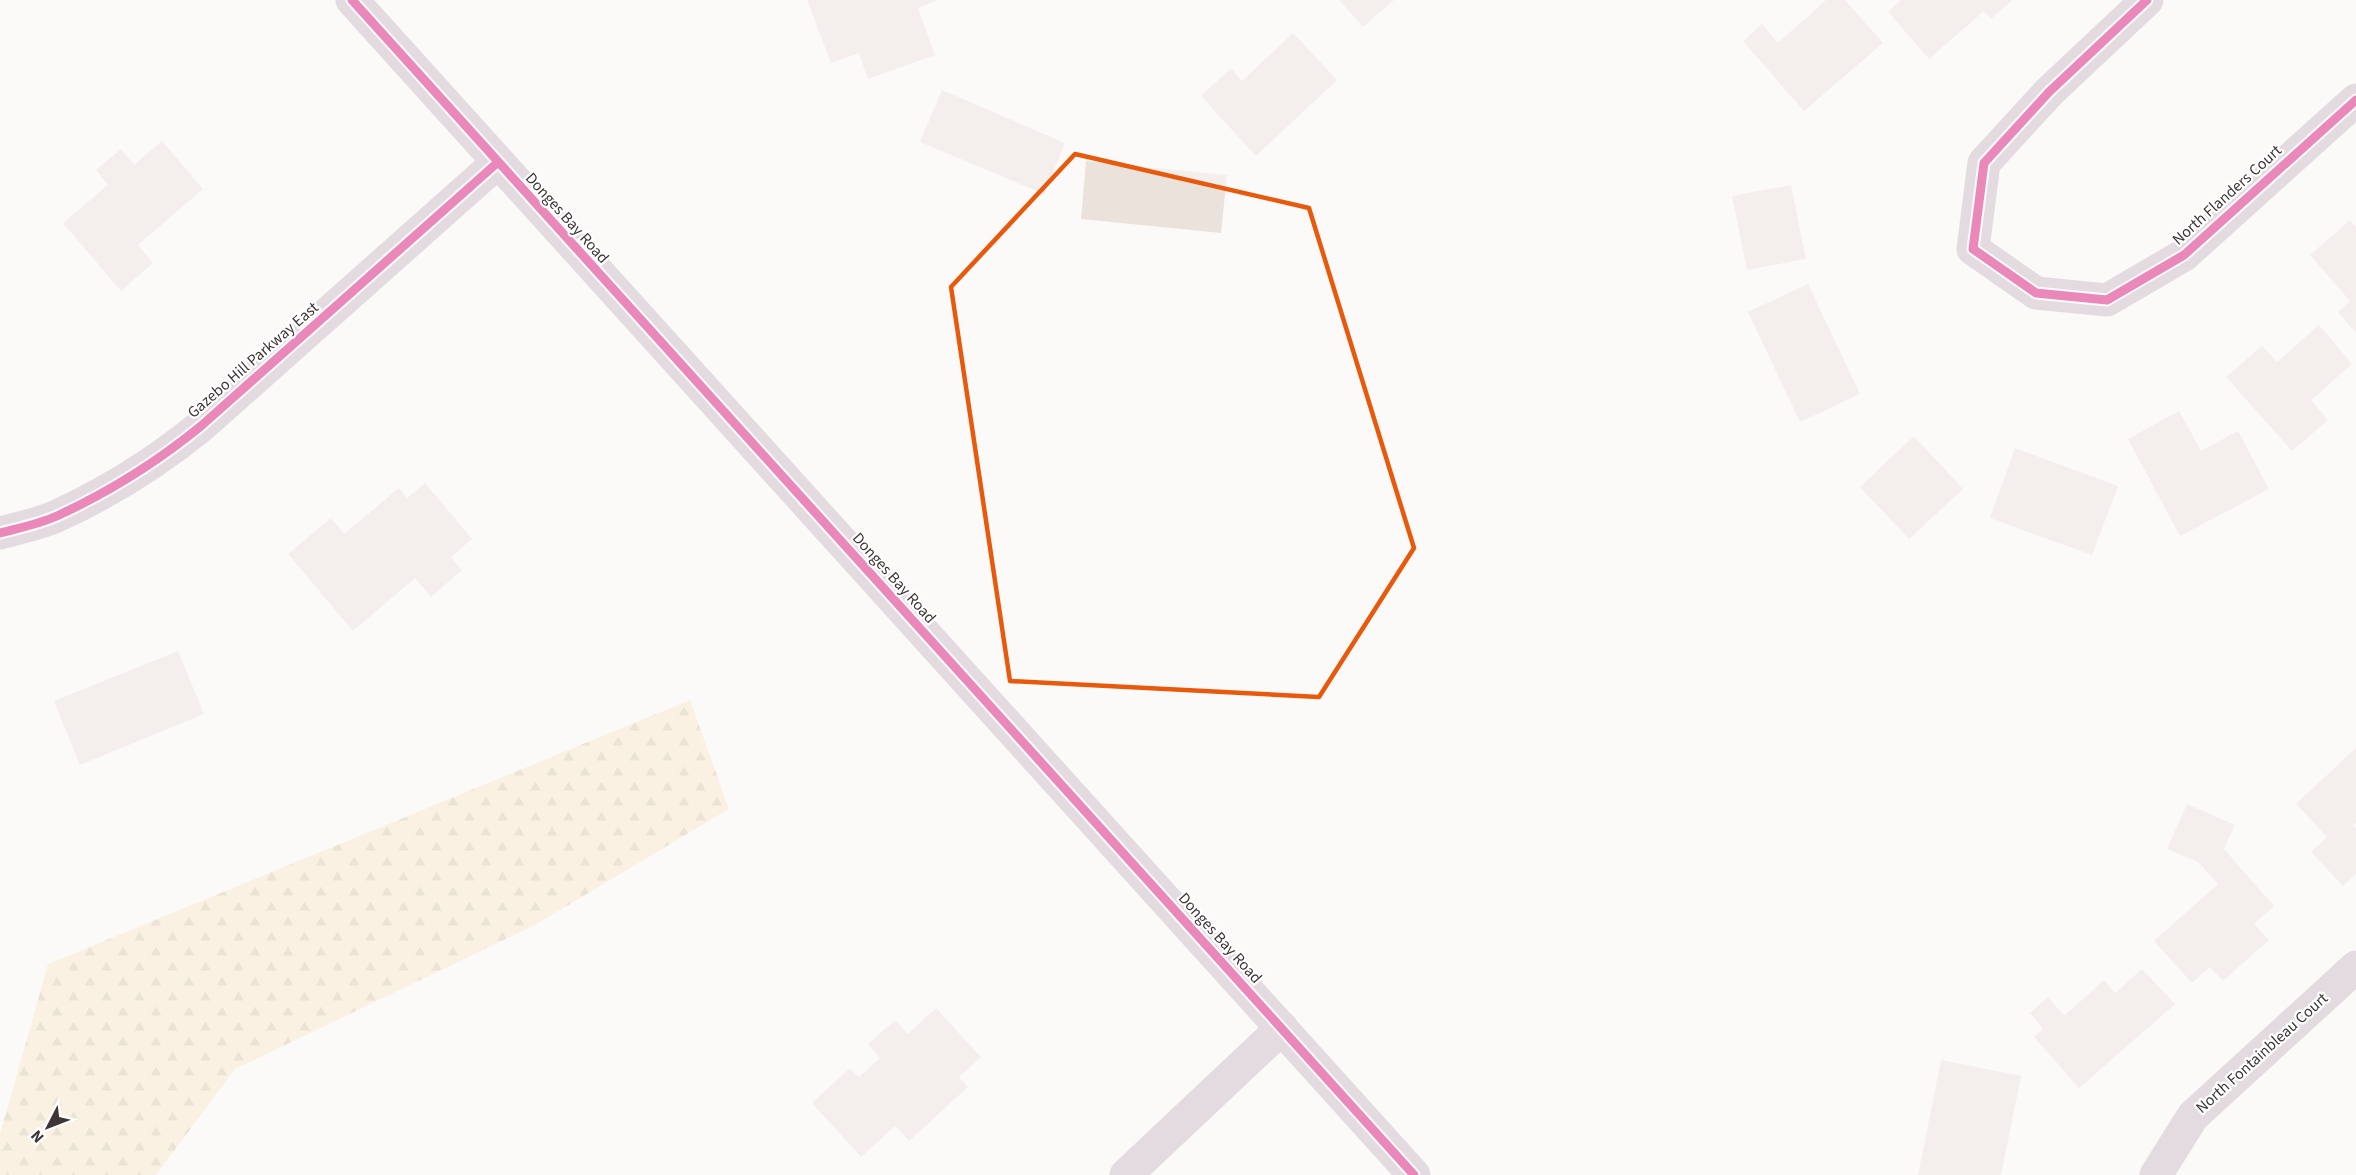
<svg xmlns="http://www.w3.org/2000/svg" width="2356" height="1175" font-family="'Source Sans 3',sans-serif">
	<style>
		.forest { fill: url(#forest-firs) }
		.building { fill: #ece2dc }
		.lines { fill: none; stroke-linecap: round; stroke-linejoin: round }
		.street { stroke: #c6b7be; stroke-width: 33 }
		.secondary { stroke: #c5b6be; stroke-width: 33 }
		.cycleway-casing { stroke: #fff; stroke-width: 13 }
		.cycleway { stroke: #d6006c; stroke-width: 9 }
		.marked { fill: none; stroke: #e8590c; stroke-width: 4.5; stroke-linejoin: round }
		.labels { text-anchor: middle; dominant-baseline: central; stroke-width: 4.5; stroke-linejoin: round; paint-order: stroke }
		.street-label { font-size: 16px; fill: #3e3636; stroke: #fff }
	</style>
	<defs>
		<pattern id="forest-firs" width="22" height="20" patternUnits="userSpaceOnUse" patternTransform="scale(1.5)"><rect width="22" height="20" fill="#f9e7c7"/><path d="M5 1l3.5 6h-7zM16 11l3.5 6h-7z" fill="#d6c7ac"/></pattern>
	</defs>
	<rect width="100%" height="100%" fill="#fcf9f9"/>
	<path class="forest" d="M690,700L729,809L535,925L235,1069L156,1175H0V1134L48,964Z"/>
	<path class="building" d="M807,0H938L918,8L935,55L868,79L859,53L831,63Z
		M1339,0H1394L1363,27Z
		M1826,0H1845L1883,43L1804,111L1743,41L1762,24L1778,43Z
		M1901,0H2012L1991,19L1984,11L1929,59L1888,12Z
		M1293,33L1337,80L1256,156L1201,96L1231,68L1242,81Z
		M942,90L1065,143L1044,194L920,142Z
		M162,141L203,189L138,245L153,263L121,291L63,223L108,185L96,170L121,149L134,165Z
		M1086,161L1227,175L1221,233L1081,219Z
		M1791,185L1806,259L1747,270L1732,196Z
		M2350,220L2356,227V333L2338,312L2350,301L2310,255Z
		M1808,284L1860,394L1800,422L1748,312Z
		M2319,325L2352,364L2311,400L2328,420L2292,451L2226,377L2262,346L2277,362Z
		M2179,411L2201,451L2238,431L2269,489L2180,536L2128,439Z
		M1914,436L1963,489L1909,539L1860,487Z
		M2015,448L2118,486L2092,555L1990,518Z
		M425,483L472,539L451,557L462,570L431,597L415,578L353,631L288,554L331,518L344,534L399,488L407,498Z
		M178,651L204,714L80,765L54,701Z
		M2356,748V823L2353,825L2356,828V874L2343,886L2311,852L2327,837L2296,804Z
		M2187,804L2235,825L2224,849L2274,906L2254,924L2269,940L2223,981L2210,967L2192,983L2154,941L2218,884L2198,862L2167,849Z
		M2142,969L2175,1004L2079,1088L2034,1037L2043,1029L2030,1013L2048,997L2064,1016L2104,980L2115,993Z
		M936,1008L981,1057L959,1077L968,1087L909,1141L895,1126L861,1157L812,1103L850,1068L859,1077L880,1058L868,1044L895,1020L908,1034Z
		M1941,1060L2021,1076L2001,1175H1918Z"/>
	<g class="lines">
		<path class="street" d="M2147,0L2049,92L1984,163L1973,249L2036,293L2107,300L2184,255L2356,100
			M0,533C19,528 39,524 57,516C109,492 157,462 201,426L497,163
			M1126,1175L1282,1028
			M2156,1175L2193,1116L2356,967"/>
		<path class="secondary" d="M352,0L1414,1175"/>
		<g class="cycleway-casing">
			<path id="cycleway" d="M352,0L1414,1175
				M2147,0L2049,92L1984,163L1973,249L2036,293L2107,300L2184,255L2356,100
				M0,533C19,528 39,524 57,516C109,492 157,462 201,426L497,163"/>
		</g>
		<use href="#cycleway" class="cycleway"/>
	</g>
	<path d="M0 0H2356V1175H0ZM1075,154L1309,208L1414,548L1319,697L1010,681L951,287Z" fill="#fcf9f9" fill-opacity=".55" fill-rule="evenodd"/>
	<path class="marked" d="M1075,154L1309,208L1414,548L1319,697L1010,681L951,287Z"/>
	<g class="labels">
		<g class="street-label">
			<text transform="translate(2227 195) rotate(-42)">North Flanders Court</text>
			<text transform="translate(567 218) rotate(48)">Donges Bay Road</text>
			<text transform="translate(253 360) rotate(-41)">Gazebo Hill Parkway East</text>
			<text transform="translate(894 578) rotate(48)">Donges Bay Road</text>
			<text transform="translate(1220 938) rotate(48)">Donges Bay Road</text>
			<text transform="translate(2262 1053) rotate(-42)">North Fontainbleau Court</text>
		</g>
	</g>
	<g transform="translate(48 1127) rotate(228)" stroke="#ffffff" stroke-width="4.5" paint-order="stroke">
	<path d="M0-4.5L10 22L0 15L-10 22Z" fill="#3e3636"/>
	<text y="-9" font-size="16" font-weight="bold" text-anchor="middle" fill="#3e3636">N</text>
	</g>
</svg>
